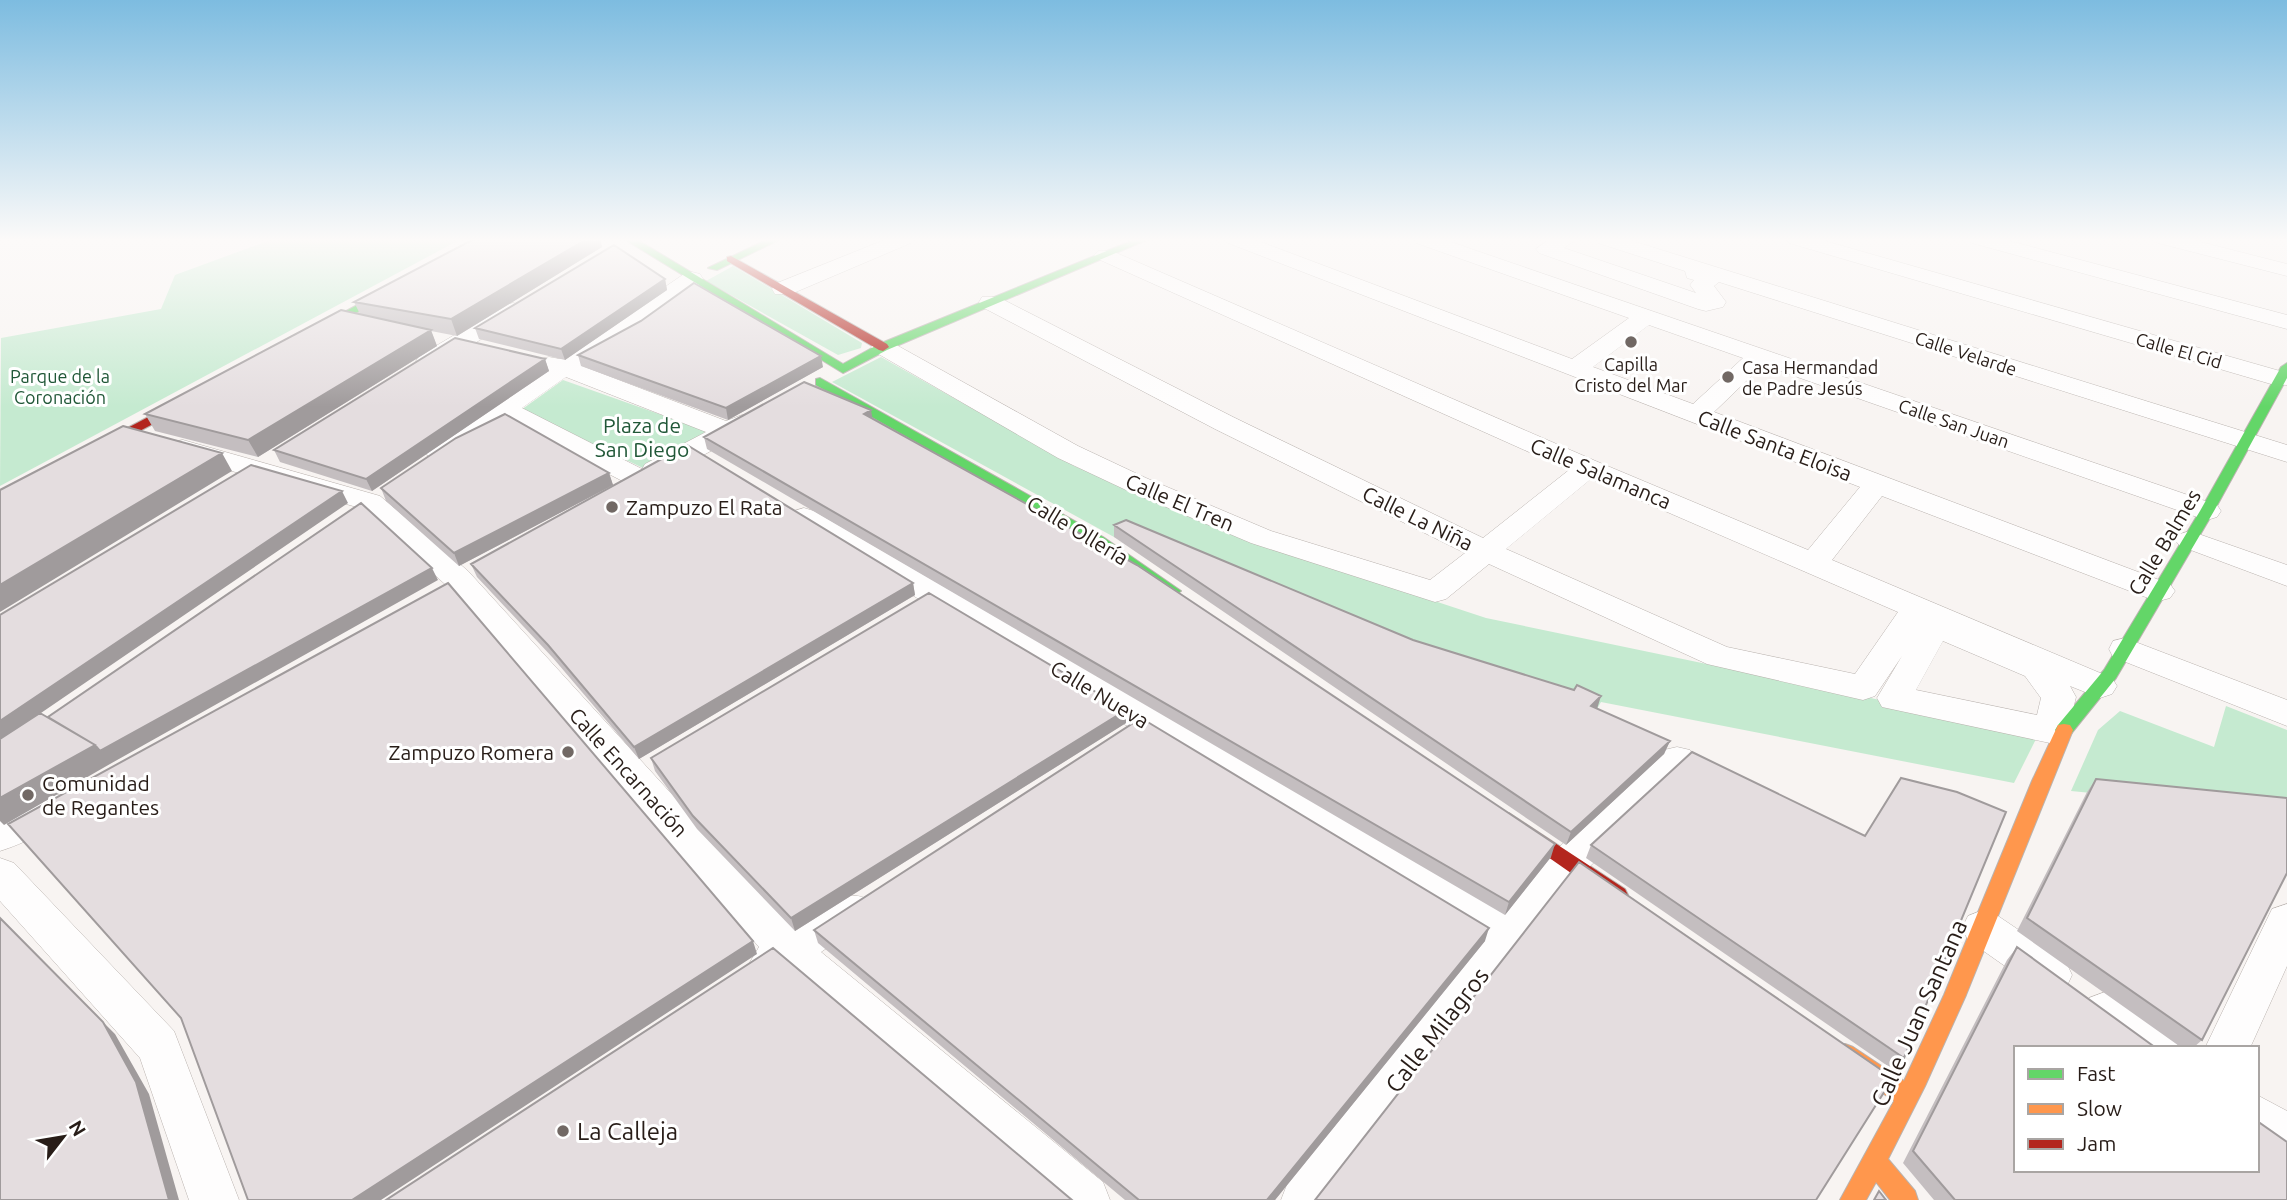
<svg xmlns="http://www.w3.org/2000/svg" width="2287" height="1200" font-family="Ubuntu,sans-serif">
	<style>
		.green { fill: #c5ead0 }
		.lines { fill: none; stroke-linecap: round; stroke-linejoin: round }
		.street-casing { stroke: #bab3af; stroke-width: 1 }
		.fast-casing { stroke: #bab3af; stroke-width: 2 }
		.slow-casing { stroke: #bab3af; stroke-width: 2 }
		.jam-casing { stroke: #bab3af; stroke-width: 2 }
		.street { fill: #fefdfd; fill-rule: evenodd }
		.fast { fill: #63d668; fill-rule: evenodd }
		.slow { fill: #ff974d; fill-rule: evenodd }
		.jam { fill: #b3261e; fill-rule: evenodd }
		.wall { fill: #c4bec0 }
		.shaded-wall { fill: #a09b9c }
		.building { fill: #e4dddf; stroke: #a09b9c; stroke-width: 2 }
		.poi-dot { fill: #716864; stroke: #fff; stroke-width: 2.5 }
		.labels { text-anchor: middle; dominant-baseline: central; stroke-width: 6; stroke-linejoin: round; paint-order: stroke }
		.far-street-label { font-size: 18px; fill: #281d18; stroke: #fff }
		.far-poi-label { font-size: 18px; fill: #281d18; stroke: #fff }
		.far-park-label { font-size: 18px; fill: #205737; stroke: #fff }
		.park-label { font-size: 21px; fill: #205737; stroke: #fff }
		.street-label { font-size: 21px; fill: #281d18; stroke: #fff }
		.poi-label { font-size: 21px; fill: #281d18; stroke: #fff; text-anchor: start }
		.near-street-label { font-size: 24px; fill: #281d18; stroke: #fff }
		.near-poi-label { font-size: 24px; fill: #281d18; stroke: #fff; text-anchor: start }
	</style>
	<rect width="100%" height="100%" fill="#f8f4f2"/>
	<path class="green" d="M273,239H461L0,486L1,338L161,309L175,275Z
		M733,266L862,343L861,348L838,355L706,281Z
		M881,357L1074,466L1256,542L1486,618L2039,733L2014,783L1601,702L1597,709L1114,537L832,382Z
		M563,380L707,431L643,468L521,410Z
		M2226,706L2287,730V812L2071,791L2098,730L2120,711L2214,747Z"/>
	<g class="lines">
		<g class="street-casing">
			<path id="street" d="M887,239H914L911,243L791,294H775L772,289L775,284Z
				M1225,239H1253L1572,359L1629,318L1416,243L1413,239H1442L2217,505L2221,511L2217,517L2207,520L2197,517L1763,365L1714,412L2170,584L2175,591L2170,598L2159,601L2148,598L1882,496L1832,560L2112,678L2117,686L2112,694L2100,698L2070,686L2076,697L2068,730L2063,739L2050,743L1882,707L1877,698L1902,656L1875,696L1863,700L1707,664L1489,564L1446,599L1435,602L1251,543L1126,490L1058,458L875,352L871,347L875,342H891L1078,446L1146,478L1271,531L1430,580L1465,553L1215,429L982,307L979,302L982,297H998L1233,417L1483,538L1569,470L1098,259L1094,255L1098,251H1112L1598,462L1808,550L1860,487L1228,243ZM1649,325L1743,358L1693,404L1593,367ZM1591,479L1898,612L1855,674L1727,647L1506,549ZM1943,641L2025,676L2041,698L2037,715L1916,690Z
				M1550,239H1576L1564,248L1696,293L1690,285L1694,280L1687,278L1685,271L1598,243L1595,239H1626L2287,445V462L1719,282L1714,286L1726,302L1723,307L1706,311L1698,309L1539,253L1536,249Z
				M1786,239H1818L2287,373V385L2271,384L1789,243Z
				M1969,239H2002L2287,315V329L1972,243Z
				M2155,239H2189L2287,264V276L2158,243Z
				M692,272L700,274L703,279L700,284L582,366L726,421L742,415L751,417L755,423L751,429L665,476L653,478L650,485L640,487L630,485L505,420L450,459L440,461L430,459L426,453L430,447L544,370L537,364L540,359L549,357L560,359L684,274ZM566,377L706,432L645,464L642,469L522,408Z
				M513,303L521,305L524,310L521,315L437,366L428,368L419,366L416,361L419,356L505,305Z
				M183,440L380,496L468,571L792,926C816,911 838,888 865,898L871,910L865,922L821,952L1103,1182L1110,1200H1047L787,975L771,980L756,975L750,962L759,947L446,585L360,508L173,454L170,448L173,442Z
				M804,508L814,511L1505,913L1556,850L1664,750L1677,747L1690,750L1695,760L1690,770L1584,872L1337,1200H1281L1288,1182L1482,942L794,523L790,517L794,511Z
				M2190,531L2287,565V586L2180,546L2175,540L2180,534Z
				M2125,638L2287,700V726L2113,657L2109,649L2113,641Z
				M51,792L64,797L70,807C59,828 22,844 0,851V818Z
				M0,858L14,863L174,1031L239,1200H189L140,1058L0,901Z
				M2287,904V966L2250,1048H2205L2272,909Z
				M1983,910L1998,916L2066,962L2072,975L2066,988L2051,994L2036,988L1968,940L1962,928L1968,916Z
				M2105,992L2121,998L2173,1033L2179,1048C2140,1048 2103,1054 2083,1012L2089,998Z
				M2257,1095L2287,1111V1162L2257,1146Z"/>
		</g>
		<g class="fast-casing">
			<path id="fast" d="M480,239H492L308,339L304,341L298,337Z
				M624,239H636L843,364L879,344L1136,239H1149L887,350L843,373Z
				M768,239H781L717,270L708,268Z
				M2287,363V378L2214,511L2116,678L2070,735H2058L2055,730L2058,725L2104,670L2200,511L2281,367Z
				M820,378L1103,537L1181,591L1173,596L1167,595L1093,543L816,385V379Z"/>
		</g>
		<g class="slow-casing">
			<path id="slow" d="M2064,724L2070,725L2073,730L1966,995L1925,1086L1888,1159L1915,1191L1918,1200H1890L1876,1182L1866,1200H1840L1894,1101L1837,1061L1834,1054L1837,1047L1845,1044L1853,1047L1904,1081L1944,995L2032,781L2058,725Z"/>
		</g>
		<g class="jam-casing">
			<path id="jam" d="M731,256L887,344L889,347L883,351L879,350L727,261V257Z
				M196,392L202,396L200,399L0,505V495Z
				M1509,813L1625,889L1628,895L1625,901L1618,903L1611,901L1502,825L1499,820L1502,815Z"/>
		</g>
		<use href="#street" class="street"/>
		<use href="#fast" class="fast"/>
		<use href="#slow" class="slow"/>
		<use href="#jam" class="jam"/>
	</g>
	<path class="wall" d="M474,239H600L602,247L457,336L431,331L437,346L258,457L155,431L145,414L360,314L354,302Z
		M665,279L667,290L565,360L479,339L475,328Z
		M578,355L823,367L728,420L581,366Z
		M545,359L549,371L372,491L280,462L274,450Z
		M873,419L1551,857L1505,915L707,449L704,437Z
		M609,473L613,485L459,566L386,501L381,488Z
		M1114,525L1413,640L1596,709L1670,741L1664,754L1566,845L1114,537Z
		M471,564L913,583L915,595L639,759L553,658L477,577Z
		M1126,710V723L795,931L697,829L655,771L651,758Z
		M2096,779L2202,1040L2193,1048H2182L2017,931L2087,792Z
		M1591,845L1904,1058L1895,1071L1586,858Z
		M814,930L1485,941L1275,1200H1125L818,943Z
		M2017,947L2287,1200H1934L1903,1163L2007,960Z"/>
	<path class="shaded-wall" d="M587,239H600L602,247L457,336L451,319Z
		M665,279L667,290L565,360L561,349Z
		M431,330L437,346L258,457L248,440Z
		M821,356L823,367L728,420L726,408Z
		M545,359L549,371L372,491L366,479Z
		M871,410L873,421L864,414Z
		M222,453L232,471L0,612V585Z
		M609,473L613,485L459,566L454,553Z
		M342,491L348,503L0,741V721Z
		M432,568L438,580L110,764L4,825L0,821V798L95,745Z
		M913,583L915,595L639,759L634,747Z
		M1601,696L1597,709L1591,706Z
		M1126,710V723L795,931L791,918Z
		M1670,741L1664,754L1566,845L1571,832Z
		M1555,844L1551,857L1505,915L1509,902Z
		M1489,928L1485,941L1275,1200H1267Z
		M753,941L757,954L381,1200H352Z
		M103,1022L115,1034L149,1094L179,1200H169Z"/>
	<path class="building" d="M474,239H587L451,319L354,302Z
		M614,245L665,279L561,349L475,328Z
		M694,283L821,356L726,408L578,355L641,321Z
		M341,310L431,330L248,440L145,414Z
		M455,338L545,359L366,479L274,450Z
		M804,382L871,410L864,414L1137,565L1555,844L1509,902L704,437Z
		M505,414L609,473L454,553L381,488L456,438Z
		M123,426L222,453L0,585V490Z
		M687,445L913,583L634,747L548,645L471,564Z
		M251,465L342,491L0,721V615Z
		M361,503L432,568L100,751L95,745L48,717Z
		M1126,520L1413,640L1574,690L1577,685L1601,696L1591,706L1670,741L1571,832L1114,525Z
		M448,583L753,941L352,1200H248L181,1018L8,824Z
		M929,593L1126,710L791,918L693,816L651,758Z
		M40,713L95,745L0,798V739Z
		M1141,718L1489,928L1267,1200H1139L814,930Z
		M1692,752L1865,836L1901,778L1957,792L2006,812L1904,1058L1591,845Z
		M2096,779L2287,798V873L2202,1040L2027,918Z
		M1579,862L1893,1078L1816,1200H1315Z
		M0,918L103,1022L136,1082L169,1200H0Z
		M2017,947L2156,1048H2016V1170H2257V1121L2287,1142V1200H1955L1913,1151Z
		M773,948L1072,1200H386Z
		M1879,1191L1886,1200H1874Z"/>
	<linearGradient id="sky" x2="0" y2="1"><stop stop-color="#7dbce0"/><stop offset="0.59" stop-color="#fcfaf9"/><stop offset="1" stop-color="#fcfaf9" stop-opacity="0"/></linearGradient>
	<rect width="2287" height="407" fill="url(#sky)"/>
	<g class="poi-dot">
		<circle cx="1631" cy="342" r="7"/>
		<circle cx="1728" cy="377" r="7"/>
		<circle cx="612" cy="507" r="7"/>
		<circle cx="568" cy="752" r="7"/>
		<circle cx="28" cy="795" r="7"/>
		<circle cx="563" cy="1131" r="7"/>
	</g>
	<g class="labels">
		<g class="far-street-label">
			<text transform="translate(2179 350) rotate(16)">Calle El Cid</text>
			<text transform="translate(1966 353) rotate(18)">Calle Velarde</text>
			<text transform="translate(1954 423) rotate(19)">Calle San Juan</text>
		</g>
		<g class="far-poi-label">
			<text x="1631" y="364">Capilla<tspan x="1631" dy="21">Cristo del Mar</tspan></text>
			<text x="1742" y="367" text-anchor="start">Casa Hermandad<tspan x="1742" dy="21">de Padre Jesús</tspan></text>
		</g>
		<g class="far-park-label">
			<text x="60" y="376">Parque de la<tspan x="60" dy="21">Coronación</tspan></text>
		</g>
		<g class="park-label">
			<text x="642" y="425">Plaza de<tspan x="642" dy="24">San Diego</tspan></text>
		</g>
		<g class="street-label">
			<text transform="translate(1775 445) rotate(21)">Calle Santa Eloisa</text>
			<text transform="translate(1601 473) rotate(23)">Calle Salamanca</text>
			<text transform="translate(1180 502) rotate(23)">Calle El Tren</text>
			<text transform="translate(1418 518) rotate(26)">Calle La Niña</text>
			<text transform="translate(1078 530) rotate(31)">Calle Ollería</text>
			<text transform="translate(2164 542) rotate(-59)">Calle Balmes</text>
			<text transform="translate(1100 694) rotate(31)">Calle Nueva</text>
			<text transform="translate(629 772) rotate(48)">Calle Encarnación</text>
		</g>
		<g class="poi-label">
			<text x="626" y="507">Zampuzo El Rata</text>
			<text x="554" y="752" text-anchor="end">Zampuzo Romera</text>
			<text x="42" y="783">Comunidad<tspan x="42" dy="24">de Regantes</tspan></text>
		</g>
		<g class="near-street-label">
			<text transform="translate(1919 1013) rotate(-66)">Calle Juan Santana</text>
			<text transform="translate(1437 1030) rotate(-52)">Calle Milagros</text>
		</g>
		<g class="near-poi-label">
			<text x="577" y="1131">La Calleja</text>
		</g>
	</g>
	<rect x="2014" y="1046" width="245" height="126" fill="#ffffff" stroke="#a9a5a3" stroke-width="2"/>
	<rect x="2028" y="1069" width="35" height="10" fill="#63d668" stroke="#a9a5a3" stroke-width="2"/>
	<text x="2077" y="1081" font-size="21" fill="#281d18">Fast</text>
	<rect x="2028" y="1104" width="35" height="10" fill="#ff974d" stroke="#a9a5a3" stroke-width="2"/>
	<text x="2077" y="1116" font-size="21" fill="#281d18">Slow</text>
	<rect x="2028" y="1139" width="35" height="10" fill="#b3261e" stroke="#a9a5a3" stroke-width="2"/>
	<text x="2077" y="1151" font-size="21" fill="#281d18">Jam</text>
	<g transform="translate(63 1137) rotate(59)" stroke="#ffffff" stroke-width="5" paint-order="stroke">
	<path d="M0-5L12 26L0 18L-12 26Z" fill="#281d18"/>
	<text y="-10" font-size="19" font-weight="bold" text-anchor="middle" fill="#281d18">N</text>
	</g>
</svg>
